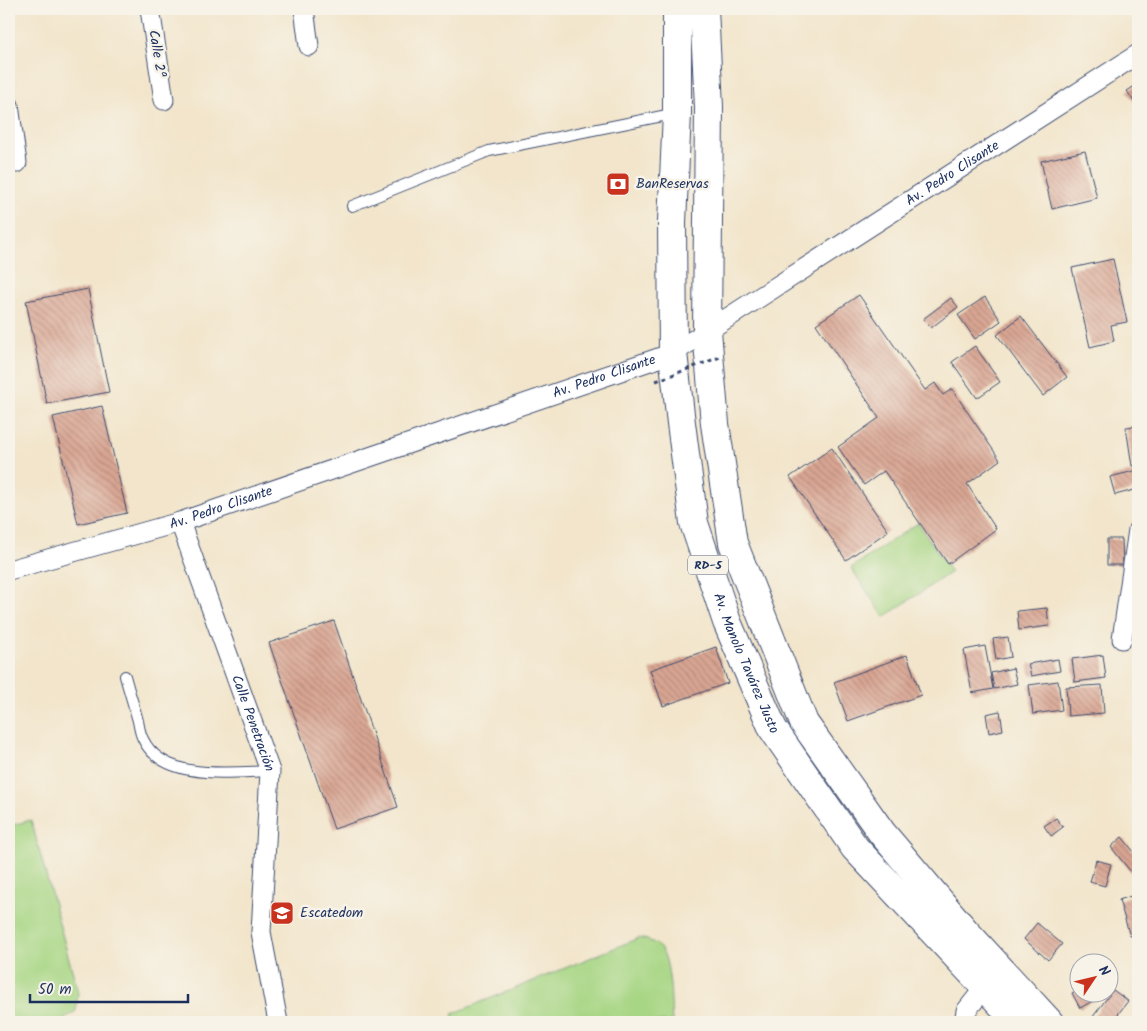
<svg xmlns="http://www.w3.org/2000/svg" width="1147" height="1031" font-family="Kalam,sans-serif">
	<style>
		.grass { fill: #a7d684; stroke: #618271 }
		.building { fill: url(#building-back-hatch) }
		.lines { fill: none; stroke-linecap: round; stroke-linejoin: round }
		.service-casing { stroke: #3b4a6e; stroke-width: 12 }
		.minor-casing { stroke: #3b4a6e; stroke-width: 21 }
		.primary-casing { stroke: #3b4a6e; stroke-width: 30 }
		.service { stroke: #fff; stroke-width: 10 }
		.minor { stroke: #fff; stroke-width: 19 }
		.primary { stroke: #fff; stroke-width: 28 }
		.path-bridge { stroke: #3b4a6e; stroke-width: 3; stroke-dasharray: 4 4; stroke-linecap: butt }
		.labels { text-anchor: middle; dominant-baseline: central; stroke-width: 5; stroke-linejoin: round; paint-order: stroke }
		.shield { fill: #f7f3e8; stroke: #5d6a87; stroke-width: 1 }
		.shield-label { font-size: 12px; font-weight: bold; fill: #1b2f5e }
		.street-label { font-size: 14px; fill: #1b2f5e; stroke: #f7f3e8 }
		.poi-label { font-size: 14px; fill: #1b2f5e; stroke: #f7f3e8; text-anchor: start }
	</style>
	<defs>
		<pattern id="building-back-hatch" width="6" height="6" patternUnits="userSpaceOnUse" patternTransform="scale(1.25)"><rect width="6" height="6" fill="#daa693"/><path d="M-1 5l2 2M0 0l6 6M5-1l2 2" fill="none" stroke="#b0887b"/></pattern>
	</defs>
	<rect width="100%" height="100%" fill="#f7f3e8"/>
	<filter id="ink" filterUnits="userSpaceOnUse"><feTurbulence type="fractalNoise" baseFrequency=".02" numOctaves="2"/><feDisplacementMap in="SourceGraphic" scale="10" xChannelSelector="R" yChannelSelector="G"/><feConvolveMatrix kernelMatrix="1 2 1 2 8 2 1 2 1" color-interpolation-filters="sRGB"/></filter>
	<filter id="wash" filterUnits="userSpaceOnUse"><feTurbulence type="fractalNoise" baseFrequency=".0096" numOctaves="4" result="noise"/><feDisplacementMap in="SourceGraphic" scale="20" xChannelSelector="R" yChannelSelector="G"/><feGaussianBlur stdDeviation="1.12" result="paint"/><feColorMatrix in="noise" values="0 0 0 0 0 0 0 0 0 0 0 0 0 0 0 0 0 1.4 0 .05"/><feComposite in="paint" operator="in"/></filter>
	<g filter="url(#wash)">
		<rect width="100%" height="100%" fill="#f2e5cb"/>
		<path class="grass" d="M918,523L951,572L884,617L851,568Z
			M31,820L78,992L76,1011L60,1022H9V826Z
			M639,938C647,940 654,941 660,948C671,959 671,1005 672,1022H456L452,1014Z"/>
		<g id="blocks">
			<path class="building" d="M1138,84V108L1127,91Z
				M1085,151L1097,198L1052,209L1041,161Z
				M1113,259L1127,322L1111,325L1114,341L1090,347L1072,268Z
				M88,289L109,392L47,404L26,301Z
				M859,295L925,390L935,383L943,395L952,389L1000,460L967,484L996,529L948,564L884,471L864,485L838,447L879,418L816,324Z
				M985,297L1001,321L975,339L958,315Z
				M951,298L958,307L931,328L923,319Z
				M1021,316L1067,377L1043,396L997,335Z
				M975,346L1000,382L977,398L952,362Z
				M102,406L127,513L78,524L53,417Z
				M1138,426V464L1132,466L1126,427Z
				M832,448L888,531L846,560L790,477Z
				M1138,470V489L1115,495L1110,477Z
				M1107,539H1122L1123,565H1107Z
				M1047,608L1049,626L1019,630L1017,611Z
				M334,621L398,807L334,829L269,643Z
				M1008,637L1011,657L996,660L993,639Z
				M985,646L993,689L972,693L964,650Z
				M716,647L728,683L663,706L650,670Z
				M907,655L921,695L848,721L834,682Z
				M1103,655L1106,678L1075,682L1072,659Z
				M1058,659L1060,671L1031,676L1028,664Z
				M1013,668L1017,684L994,689L991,673Z
				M1058,681L1062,710L1033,714L1029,685Z
				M1102,685L1104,713L1068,716L1066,687Z
				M1000,711L1003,730L989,733L986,714Z
				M1056,818L1063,827L1051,836L1044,826Z
				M1122,837L1138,857V867L1131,872L1111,847Z
				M1096,860L1111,864L1105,886L1090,882Z
				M1137,894L1138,934L1130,936L1119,900Z
				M1037,923L1062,944L1048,960L1024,939Z
				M1080,989V994H1105L1080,1008L1072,993Z
				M1113,990L1128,1001L1112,1022H1097L1092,1018Z"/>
		</g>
	</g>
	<g filter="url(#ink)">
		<use href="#blocks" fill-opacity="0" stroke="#3b4a6e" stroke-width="1"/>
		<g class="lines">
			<g class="service-casing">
				<path id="service" d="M352,206L489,151L677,113
					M125,676C129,691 134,706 138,721C139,726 140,734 143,739C163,782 232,772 270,771"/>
			</g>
			<g class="minor-casing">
				<g id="minor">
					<path d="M150,9L164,100"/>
					<path d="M304,9L309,46"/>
					<path d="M9,105L17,163"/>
					<path id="s1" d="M180,522L270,771L261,932L278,1022"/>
					<path id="s2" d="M9,570L180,522L673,353L1138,54"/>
					<path d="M1122,639L1138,530"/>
					<path d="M964,1022L966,1011L985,987"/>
				</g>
			</g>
			<g class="primary-casing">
				<g id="primary">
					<path id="s3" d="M677,9V113L672,222L673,353L681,423L694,523L727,622L773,729L855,848L1018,1022"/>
					<path d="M704,9L709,107L707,331L715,424L733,543L804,723L882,833L965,931L1049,1022"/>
				</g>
			</g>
			<use href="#service" class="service"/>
			<use href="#minor" class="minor"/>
			<use href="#primary" class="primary"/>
			<path class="path-bridge" d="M656,381L720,357"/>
		</g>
	</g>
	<defs>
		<g id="bank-square" transform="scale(1.25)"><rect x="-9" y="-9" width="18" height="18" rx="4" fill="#c8321e" stroke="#f7f3e8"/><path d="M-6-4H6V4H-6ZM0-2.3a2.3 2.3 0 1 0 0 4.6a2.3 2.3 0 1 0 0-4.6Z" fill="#fff"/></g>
		<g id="school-square" transform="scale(1.25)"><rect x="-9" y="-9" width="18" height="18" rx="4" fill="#c8321e" stroke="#f7f3e8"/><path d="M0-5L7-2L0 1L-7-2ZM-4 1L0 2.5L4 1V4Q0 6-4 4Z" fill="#fff"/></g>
	</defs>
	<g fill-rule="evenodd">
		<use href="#bank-square" x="618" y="184"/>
		<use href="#school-square" x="282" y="913"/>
	</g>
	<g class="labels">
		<rect class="shield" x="688" y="555.5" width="40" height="19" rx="4"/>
		<g class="shield-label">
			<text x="708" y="565">RD-5</text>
		</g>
		<g class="street-label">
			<text transform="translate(157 54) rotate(81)">Calle 2ª</text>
			<text stroke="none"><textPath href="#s2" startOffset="1031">Av. Pedro Clisante</textPath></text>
			<text stroke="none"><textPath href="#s2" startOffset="626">Av. Pedro Clisante</textPath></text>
			<text stroke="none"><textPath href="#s2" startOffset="221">Av. Pedro Clisante</textPath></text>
			<text stroke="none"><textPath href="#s3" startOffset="665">Av. Manolo Tavárez Justo</textPath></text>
			<text stroke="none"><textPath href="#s1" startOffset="214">Calle Penetración</textPath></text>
		</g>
		<g class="poi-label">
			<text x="636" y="184">BanReservas</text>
			<text x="300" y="913">Escatedom</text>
		</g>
	</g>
	<rect width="1147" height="1031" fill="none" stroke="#f7f3e8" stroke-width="30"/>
	<g transform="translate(1094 978) rotate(55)"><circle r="24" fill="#f7f3e8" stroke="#9fa5b1"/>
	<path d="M0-4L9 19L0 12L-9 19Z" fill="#c8321e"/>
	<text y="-8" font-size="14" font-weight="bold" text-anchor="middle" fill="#1b2f5e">N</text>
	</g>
	<path d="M30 994v8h158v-8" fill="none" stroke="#1b2f5e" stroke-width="2.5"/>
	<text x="38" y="994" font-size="15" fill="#1b2f5e" stroke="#f7f3e8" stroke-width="4" paint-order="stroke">50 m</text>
</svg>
